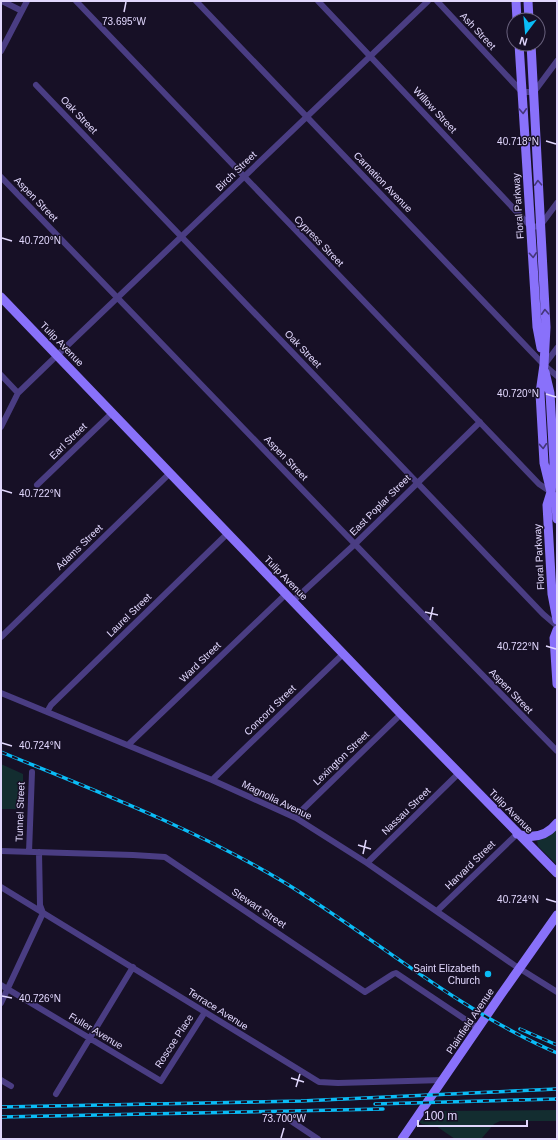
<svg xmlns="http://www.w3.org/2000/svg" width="558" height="1140" font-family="Arial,sans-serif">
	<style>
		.green { fill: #132d30 }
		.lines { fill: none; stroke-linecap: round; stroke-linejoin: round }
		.street { stroke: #4a3d83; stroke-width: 6 }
		.secondary { stroke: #8971fa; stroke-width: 9 }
		.rail-casing { stroke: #0abcf6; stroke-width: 3.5 }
		.rail { stroke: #171026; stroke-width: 2; stroke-dasharray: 6; stroke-linecap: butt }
		.oneway { stroke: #45377b }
		.ticks { fill: none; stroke: #e1d7fd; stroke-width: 1.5 }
		.poi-dot { fill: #0abcf6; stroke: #171026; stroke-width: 1.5 }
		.labels { text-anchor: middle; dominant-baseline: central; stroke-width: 3; stroke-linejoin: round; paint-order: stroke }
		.street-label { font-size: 10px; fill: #e1d7fd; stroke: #171026 }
		.poi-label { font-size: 10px; fill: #e1d7fd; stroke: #171026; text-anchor: end }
		.ticks-label { font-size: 10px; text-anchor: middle; fill: #e1d7fd; stroke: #171026; stroke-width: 3; stroke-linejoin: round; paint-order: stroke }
	</style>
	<rect width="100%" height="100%" fill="#171026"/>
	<path class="green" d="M1,764L23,774V809H1Z
		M557,829V865L538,846L537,841L550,834Z
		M557,1110V1121H500L494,1124L482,1138L477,1139H455L436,1126L422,1124L419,1122L439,1111Z"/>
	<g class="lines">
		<path class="street" d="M2,1L22,11
			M76,1L539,484L551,492L557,486
			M196,1L544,365L557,376
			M318,1L531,227L540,226L557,203
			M437,1L522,92H534L557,61
			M1,51L27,1
			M36,85L543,614L557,626
			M1,177L403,594L557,751
			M545,364L557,348
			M1,375L18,393
			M1,427L18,393L48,364L428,1
			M37,485L112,413
			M293,601L355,544L480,422
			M1,637L170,473
			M1,693L212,780L296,818L367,863L514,965L557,992
			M47,712L51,705L227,534
			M128,745L286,594
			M212,780L343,654
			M296,818L299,813L401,714
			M1,851L133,855L165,857L365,992L393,974L396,973L478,1028
			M29,852L32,772
			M367,863L459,773
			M1,887L319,1082L338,1083L443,1080
			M437,911L517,834
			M1,985L161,1081L205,1012
			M1,1003L43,913L40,905L39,852
			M1,1080L11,1086
			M56,1094L133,967
			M288,1119L318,1139"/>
		<path class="secondary" d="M516,1L517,20
			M528,1L529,20
			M519,44L537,327L541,348
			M531,44L546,327L544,365L540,393L544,463L551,492L547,505L552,594L557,620
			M1,297L401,714L557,873
			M545,372L550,393L554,463L551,492L556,505L557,519
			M557,630L554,638L557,684
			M517,834C533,839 547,836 557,823
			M402,1139L500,996L557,915"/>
		<g class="rail-casing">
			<path id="rail" d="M1,752C96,791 193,828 282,881C374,937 457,1010 557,1053
				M520,1029L557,1045
				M375,1104L557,1099
				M1,1107L301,1101L557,1089
				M1,1117L383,1109"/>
		</g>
		<use href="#rail" class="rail"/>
	</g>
	<defs><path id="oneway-chevron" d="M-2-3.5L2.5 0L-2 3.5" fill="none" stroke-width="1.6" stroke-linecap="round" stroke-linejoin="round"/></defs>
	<g class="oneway">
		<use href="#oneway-chevron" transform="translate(523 111) rotate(87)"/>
		<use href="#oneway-chevron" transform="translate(538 183) rotate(-93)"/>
		<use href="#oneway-chevron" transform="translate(533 255) rotate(86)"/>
		<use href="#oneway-chevron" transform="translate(545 312) rotate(-93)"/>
		<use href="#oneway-chevron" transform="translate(543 446) rotate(86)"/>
	</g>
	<path class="ticks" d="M124,12L126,2M546,141L556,144M2,238L12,241M546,394L556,397M2,490L12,493M425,612L438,615M430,620L433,607M546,646L556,649M2,743L12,746M358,845L371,849M363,854L366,840M546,899L556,902M2,996L12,998M291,1078L304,1082M296,1087L300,1074M281,1138L284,1128"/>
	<circle class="poi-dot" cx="488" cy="974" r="4"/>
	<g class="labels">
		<g class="street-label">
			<text transform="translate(478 31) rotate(47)">Ash Street</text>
			<text transform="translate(435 110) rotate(47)">Willow Street</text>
			<text transform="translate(79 115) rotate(46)">Oak Street</text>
			<text transform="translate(236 171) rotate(-44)">Birch Street</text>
			<text transform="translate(383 182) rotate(46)">Carnation Avenue</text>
			<text transform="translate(36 199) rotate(46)">Aspen Street</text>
			<text transform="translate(518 206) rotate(-94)">Floral Parkway</text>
			<text transform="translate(319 241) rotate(46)">Cypress Street</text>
			<text transform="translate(62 344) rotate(46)">Tulip Avenue</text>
			<text transform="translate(303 349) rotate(46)">Oak Street</text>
			<text transform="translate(68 441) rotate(-44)">Earl Street</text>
			<text transform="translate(286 458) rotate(46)">Aspen Street</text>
			<text transform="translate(380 505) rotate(-45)">East Poplar Street</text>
			<text transform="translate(79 547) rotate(-44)">Adams Street</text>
			<text transform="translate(539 557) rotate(-93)">Floral Parkway</text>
			<text transform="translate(286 578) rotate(46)">Tulip Avenue</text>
			<text transform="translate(129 615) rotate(-44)">Laurel Street</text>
			<text transform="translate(200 662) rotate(-44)">Ward Street</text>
			<text transform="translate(511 691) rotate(46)">Aspen Street</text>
			<text transform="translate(270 710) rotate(-44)">Concord Street</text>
			<text transform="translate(341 758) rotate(-44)">Lexington Street</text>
			<text transform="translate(277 800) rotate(26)">Magnolia Avenue</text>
			<text transform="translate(406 811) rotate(-44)">Nassau Street</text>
			<text transform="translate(511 811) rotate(45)">Tulip Avenue</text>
			<text transform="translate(20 812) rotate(-88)">Tunnel Street</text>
			<text transform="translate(470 865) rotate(-44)">Harvard Street</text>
			<text transform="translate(259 908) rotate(34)">Stewart Street</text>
			<text transform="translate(218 1009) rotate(32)">Terrace Avenue</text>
			<text transform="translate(470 1021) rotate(-56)">Plainfield Avenue</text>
			<text transform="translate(96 1031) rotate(31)">Fuller Avenue</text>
			<text transform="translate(174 1041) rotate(-57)">Roscoe Place</text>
		</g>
		<g class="poi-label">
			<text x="480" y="968">Saint Elizabeth<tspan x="480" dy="12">Church</tspan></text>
		</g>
	</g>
	<g class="ticks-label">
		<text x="124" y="25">73.695°W</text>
		<text x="518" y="145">40.718°N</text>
		<text x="40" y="244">40.720°N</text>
		<text x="518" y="397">40.720°N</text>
		<text x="40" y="497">40.722°N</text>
		<text x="518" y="650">40.722°N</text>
		<text x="40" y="749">40.724°N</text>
		<text x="518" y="903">40.724°N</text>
		<text x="40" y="1002">40.726°N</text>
		<text x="284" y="1122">73.700°W</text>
	</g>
	<rect width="558" height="1140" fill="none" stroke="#e1d7fd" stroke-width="4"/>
	<g transform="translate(526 32) rotate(196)"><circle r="19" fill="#171026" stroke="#68607c"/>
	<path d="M0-3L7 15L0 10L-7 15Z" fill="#0abcf6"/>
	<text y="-6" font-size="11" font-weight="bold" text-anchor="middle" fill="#e1d7fd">N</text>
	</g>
	<path d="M418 1120v6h109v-6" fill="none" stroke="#e1d7fd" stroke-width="2"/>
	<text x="424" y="1120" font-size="12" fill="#e1d7fd" stroke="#171026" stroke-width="3" paint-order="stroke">100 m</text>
</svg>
